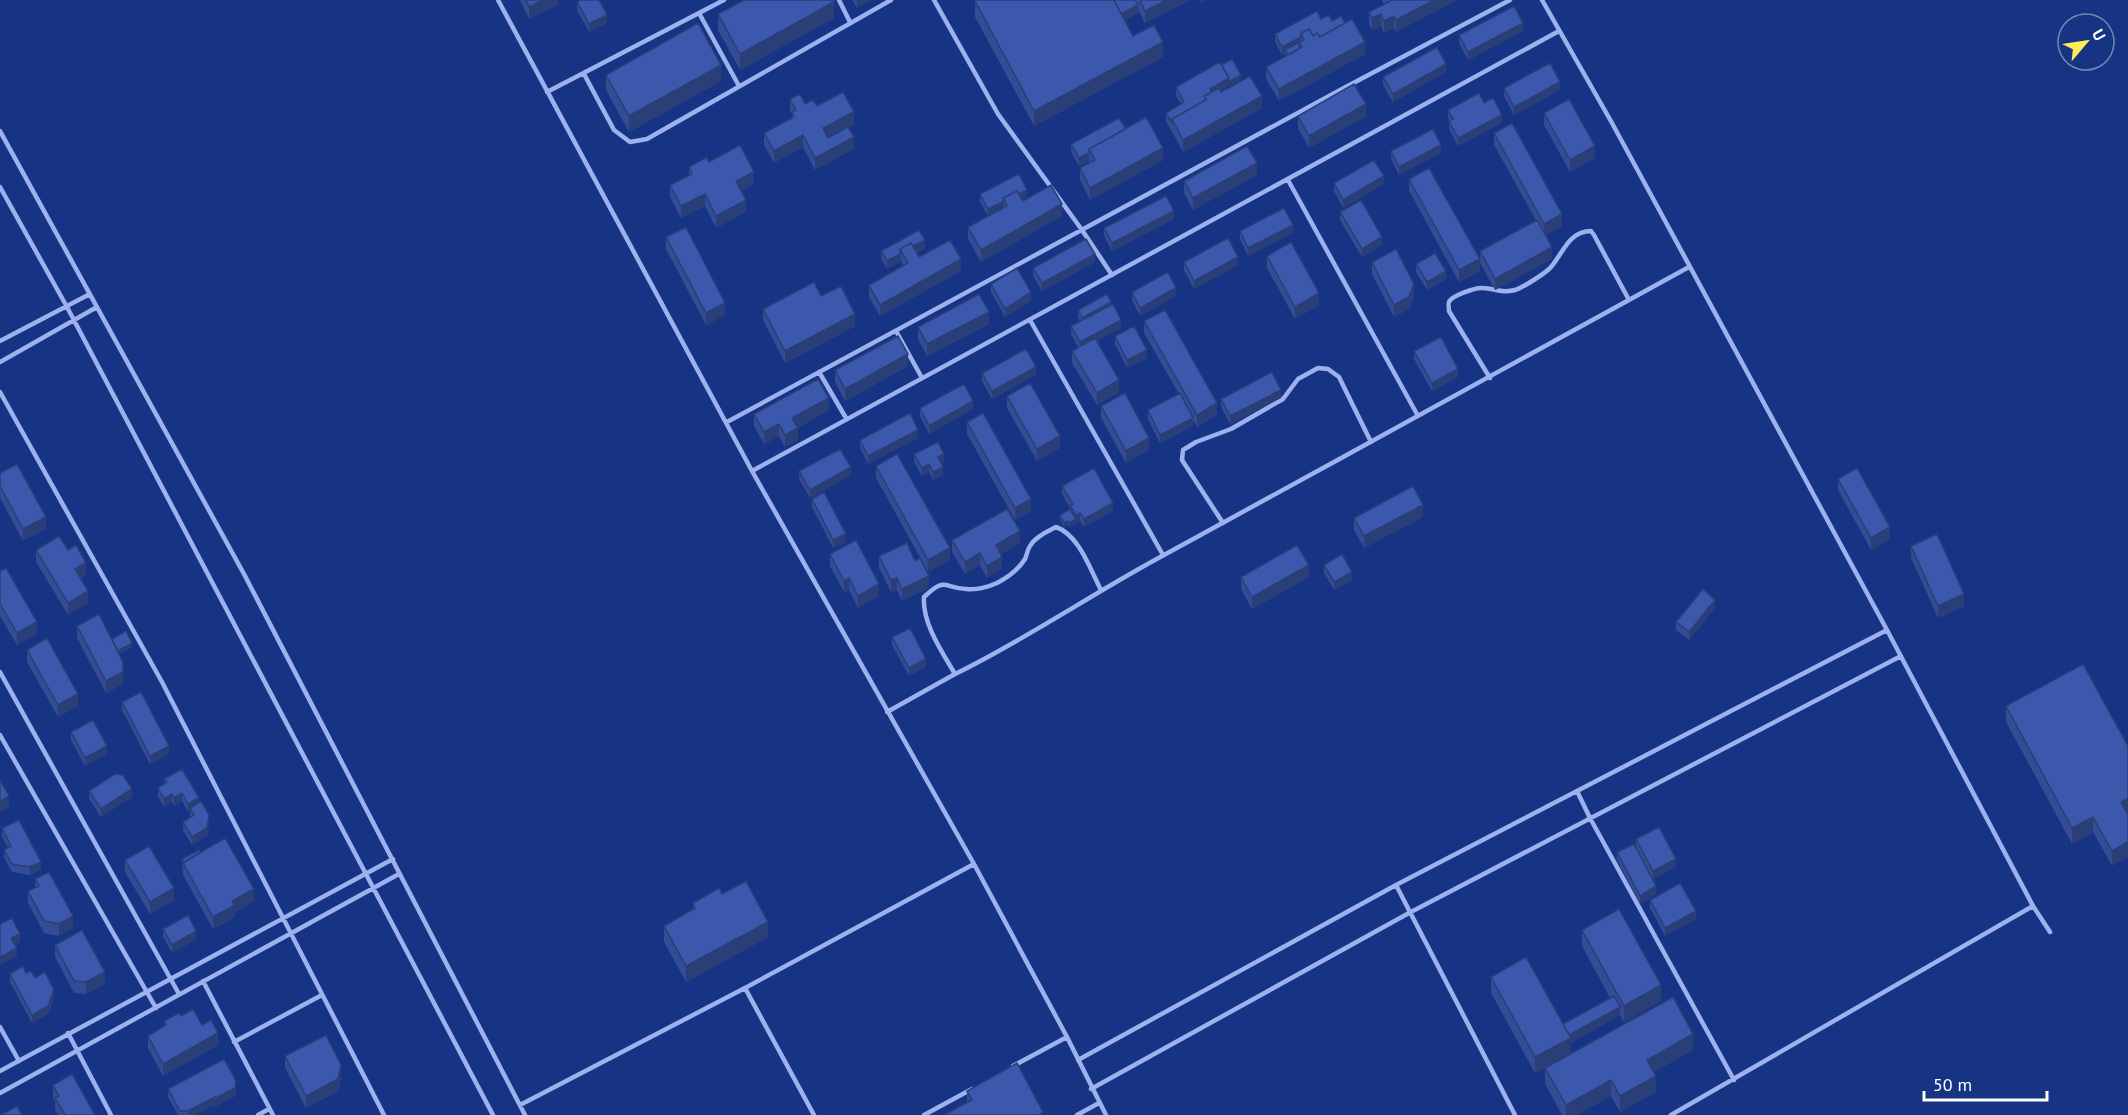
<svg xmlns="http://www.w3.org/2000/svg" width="2128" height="1115" font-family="'PT Sans',sans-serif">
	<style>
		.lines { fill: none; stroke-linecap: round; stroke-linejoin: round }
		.service { stroke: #9cb1ed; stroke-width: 4.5 }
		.wall { fill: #344c94 }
		.shaded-wall { fill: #2a3e78 }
		.building { fill: #3c58ac; stroke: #2a3e78; stroke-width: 1.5 }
	</style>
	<rect width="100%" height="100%" fill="#173384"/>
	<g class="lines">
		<path class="service" d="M498,0L752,471L974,864L1067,1037L1106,1115
			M839,0L850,22
			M934,0L998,114L1082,230L1112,275
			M1542,0L1612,123L1887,630L2033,906L2050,932
			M699,13L739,86
			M584,74L614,130L630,142L647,139L891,0
			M547,92L724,0
			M0,131L244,574L525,1115
			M1288,180L1418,416
			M0,187L67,307L493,1115
			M1030,320L1163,555
			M896,331L922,378
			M0,341L90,294
			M0,362L97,307
			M819,372L846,418
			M1490,378L1449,311C1449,310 1448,303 1449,302C1451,296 1476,287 1483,288C1494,288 1501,294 1515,290C1522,288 1546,273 1551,267C1563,253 1569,231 1591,231L1594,235L1629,300
			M0,392L162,682L384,1115
			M727,422L1342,89L1510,0
			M752,471L1559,31
			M1223,523L1182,460L1183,450L1196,442L1231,429L1283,399L1298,379L1318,368L1328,369L1339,377L1371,442
			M1101,590C1090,569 1079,535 1056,527C1047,532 1035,537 1030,546C1027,550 1027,555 1025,559C1018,570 1009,577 997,583C988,587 976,590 966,589C943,588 946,576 924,597C922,623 942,652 955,674C1027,639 1093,593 1164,555C1339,459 1514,364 1689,267
			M0,672L179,994
			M887,712L955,674
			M0,735L156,1008
			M1577,791L1590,818L1734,1080
			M1396,885L1515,1115
			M203,981L273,1115
			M745,988L814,1115
			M0,1027L19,1061
			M68,1033L111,1115
			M234,1042L322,995
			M1078,1060L1396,885L1887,630
			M1013,1066L1067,1037
			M0,1071L393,859
			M1091,1089L1409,913L1901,656
			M0,1093L399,874
			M520,1105L745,988L974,864
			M258,1115L269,1109
			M924,1115L972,1089
			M1077,1115L1099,1103
			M1671,1115L2033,906"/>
	</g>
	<path class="wall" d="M520,0H558V5L529,19Z
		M852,0H871L857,8Z
		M976,0H1190L1145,23L1138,9V13L1125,20L1133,36L1163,57L1034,126L975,17V1Z
		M1382,0H1457L1396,32L1394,28L1384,33L1381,26L1372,30L1369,24V12L1384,4Z
		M577,2L607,23L589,32L577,10Z
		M718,14L834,18L740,70L718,30Z
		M1321,19L1332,21L1365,54L1279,101L1266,79V67L1287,56L1285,54L1282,55L1275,42V34Z
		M1523,31L1468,60L1459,43V35Z
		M1221,65L1241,79L1220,91L1221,92L1262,108L1183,152L1166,121V113L1181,104L1176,96V87Z
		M1446,72L1393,102L1383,85V77Z
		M606,75L721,81L629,132L606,90Z
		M1504,88L1560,90L1514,115L1504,96Z
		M790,99L805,104L817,106L854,124L828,137L854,149L815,170L803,147L774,163L764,145V133L792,118V114L790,111Z
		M1484,103L1502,123L1458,146L1449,129V121L1448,118V110Z
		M1544,113L1595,158L1570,172L1544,125Z
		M1298,116H1366L1309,148L1298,128Z
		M1126,129L1163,160L1090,200L1080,180V168L1090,163L1089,161L1079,166L1071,152V144Z
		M1494,133L1562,226L1546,235L1552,259L1495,290L1480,263V251L1536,220L1494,145Z
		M1391,151L1441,153L1399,175L1391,159Z
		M709,162L754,184L741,191L746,212L716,228L705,206L681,218L670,197V185L689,176V167Z
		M1257,175L1193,210L1184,193V181Z
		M1409,179L1480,271L1459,282L1409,191Z
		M1334,183L1384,184L1343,208L1334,191Z
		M980,194L1027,198L1022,200L1023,201L1062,216L981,262L968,239V227L988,216L980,202Z
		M1340,212L1382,245L1362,257L1340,220Z
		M1174,219L1112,251L1104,236V228Z
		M1240,231L1293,233L1248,256L1240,239Z
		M666,237L725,315L706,325L666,249Z
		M925,248L917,253L919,257L961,271L880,316L869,297V285L903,266L901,261L887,269L881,259V251Z
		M1267,256L1319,305L1295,319L1267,268Z
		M1095,262L1042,291L1033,276V268Z
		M1184,262L1238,265L1194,289L1184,270Z
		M1372,262L1414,296L1409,309L1394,317L1372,274Z
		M1416,264L1446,279L1427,290L1416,272Z
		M991,284L1031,301L1005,317L991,292Z
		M1132,292L1176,296L1140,316L1132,300Z
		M821,296L855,326L785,363L763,320V309Z
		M1111,305L1121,328L1097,341L1119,392L1097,405L1072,363V351L1078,347L1071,334V326L1080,322L1078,318V310Z
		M1144,321L1217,415L1197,427L1193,420V426L1160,443L1148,419V410L1179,394L1144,333Z
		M989,324L927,356L918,339V327Z
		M1115,336L1147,358L1127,368L1115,344Z
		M1414,351L1458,377L1432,391L1414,359Z
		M908,366L845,401L835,382V370Z
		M982,373L1036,375L992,399L982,381Z
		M1007,396L1060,448L1037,461L1007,408Z
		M1281,398L1230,424L1221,407V399Z
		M1101,406L1149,450L1126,463L1101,418Z
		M920,408L973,409L929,434L920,416Z
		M829,410L797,428L798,440L785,447L779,436L764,444L754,426V414Z
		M967,422L1031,511L1015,520L967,434Z
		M918,438L868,464L860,448V440Z
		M914,454L944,462L941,463L943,475L933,480L929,472L922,476L914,462Z
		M876,466L950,560L928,572L876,478Z
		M799,471L851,475L810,498L799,479Z
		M0,473L46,529L23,541L0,498Z
		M1838,479L1890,539L1871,550L1838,490Z
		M1062,486L1113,511L1084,527L1080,521L1069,527L1068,525L1064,527L1060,519V515L1070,509V508L1062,494Z
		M812,499L846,542L833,548L812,507Z
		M1423,517L1364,548L1354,530V518Z
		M952,540L1020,543L1001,554L1002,569L987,578L980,565L965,574L952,552Z
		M1911,546L1964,606L1938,618L1911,558Z
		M36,550H68L86,575L81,578L88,603L68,615L36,562Z
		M830,554L879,596L858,608L849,590L844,592L830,566Z
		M879,556L915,561L929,588L902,601L897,590L891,592L879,568Z
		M1324,565L1352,580L1334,590L1324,573Z
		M0,571L37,634L17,645L0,616Z
		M1241,577H1309L1252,609L1241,589Z
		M1715,608L1689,640L1676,630V622Z
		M77,626L132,647L119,654L123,684L106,693L77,638Z
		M892,637L926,667L909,676L892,645Z
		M27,650L78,706L58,717L27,662Z
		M122,702L169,754L150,764L122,710Z
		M2006,706L2128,814L2112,866L2093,832L2072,844L2006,722Z
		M71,732L107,754L85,766L71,740Z
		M164,779L199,803L209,823L207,836L192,845L183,830V822L190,817V811L188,812L182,801L174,806L172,802L164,807L158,796V788L164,784Z
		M89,791L132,797L101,817L89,799Z
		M2,828L41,870L30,875L12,872L4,858V850L8,848L2,836Z
		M1636,839L1676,867L1653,879L1636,847Z
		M201,852L254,901L235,912V917L213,929L183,875L182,859Z
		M1617,852L1656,894L1640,904L1617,860Z
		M125,860L174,900L150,914L125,872Z
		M35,879L73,928L59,936L44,933L28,903V891L35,887Z
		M722,894L768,937L686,982L664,942V926L693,910V903Z
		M1650,900L1696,919L1665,936L1650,908Z
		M163,929L196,939L172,953L163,937Z
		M1582,930L1661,1001L1624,1022L1620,1015L1571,1043V1053L1535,1073L1491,993V977L1563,1024L1610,998L1582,946Z
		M55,945L105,984L86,994L74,993L55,957Z
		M26,973L35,978L54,998L48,1014L32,1023L10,982V974Z
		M181,1016L202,1025L218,1045L163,1076L148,1048V1036L164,1027V1021Z
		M1693,1050L1654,1072L1656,1092L1620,1112L1611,1096L1576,1115H1562L1545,1084V1068Z
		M285,1056L341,1077L338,1091L306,1108L285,1068Z
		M53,1085L95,1115H58L55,1110V1102L53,1097Z
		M168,1089H236L235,1096L214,1107V1105L195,1115H178L168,1097Z
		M967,1091L1043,1115L967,1103Z"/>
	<path class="shaded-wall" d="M544,0H558V5L529,19V7Z
		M857,0H871L857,8Z
		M1167,0H1190L1145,23V11Z
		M1200,0H1206L1200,4Z
		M1434,0H1457L1396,32V20Z
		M834,2V18L740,70V54Z
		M1138,5V13L1118,24V16Z
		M1381,14V26L1372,30V18Z
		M607,15V23L589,32V24Z
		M1394,16V28L1384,33V21Z
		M1523,23V31L1468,60V52Z
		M1301,37V45L1299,43L1285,50V54L1282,55V47Z
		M1163,42V57L1034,126V111Z
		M1365,42V54L1279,101V89Z
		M1446,64V72L1393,102V94Z
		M721,65V81L629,132V116Z
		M1241,75V79L1229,86V82Z
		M1229,78V86L1214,95L1210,89Z
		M1560,82V90L1514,115V107Z
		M1262,96V108L1183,152V140Z
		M1366,104V116L1309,148V136Z
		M854,112V124L823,140V128Z
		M1502,115V123L1458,146V138Z
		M803,135V147L774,163V151Z
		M854,137V149L815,170V158Z
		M1441,145V153L1399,175V167Z
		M1595,146V158L1570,172V160Z
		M1163,148V160L1090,200V188Z
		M1089,153V161L1079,166V158Z
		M1257,163V175L1193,210V198Z
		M754,172V184L736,193V181Z
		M1384,176V184L1343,208V200Z
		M1027,190V198L1007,208L1005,201Z
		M705,194V206L681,218V206Z
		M746,200V212L716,228V216Z
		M1003,202V210L988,217V209Z
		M1062,204V216L981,262V250Z
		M1174,211V219L1112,251V243Z
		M1562,214V226L1544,236V224Z
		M1293,225V233L1248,256V248Z
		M1382,237V245L1362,257V249Z
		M925,240V248L906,259L902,252Z
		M1552,247V259L1495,290V279Z
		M900,254L901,261L887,269V261Z
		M1095,254V262L1042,291V283Z
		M1238,257V265L1194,289V281Z
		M961,259V271L880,316V305Z
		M1480,259V271L1459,282V270Z
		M1446,271V279L1427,290V282Z
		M1414,284V296L1409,309L1394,317V305Z
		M1176,288V296L1140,316V308Z
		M1031,292V301L1005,317V309Z
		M1319,293V305L1295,319V307Z
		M1111,302V310L1082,326V318Z
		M725,303V315L706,325V313Z
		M989,312V324L927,356V344Z
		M855,314V326L785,363V351Z
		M1121,320V328L1080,350V342Z
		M1147,350V358L1127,368V360Z
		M908,354V366L845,401V389Z
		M1036,367V375L992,399V391Z
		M1458,369V377L1432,391V383Z
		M1119,380V392L1097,405V393Z
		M1281,390V398L1230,424V416Z
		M829,398V410L792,430V418Z
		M973,401V409L929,434V426Z
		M1217,403V415L1197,427V415Z
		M1193,418V426L1160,443V435Z
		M779,424V436L764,444V432Z
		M798,428V440L785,447V435Z
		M918,430V438L868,464V456Z
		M1060,436V448L1037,461V449Z
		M1149,438V450L1126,463V451Z
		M944,454V462L938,465V457Z
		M929,464V472L922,476V468Z
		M851,467V475L810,498V490Z
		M943,467V475L933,480V472Z
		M1031,499V511L1015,520V508Z
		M1113,503V511L1084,527V519Z
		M1423,505V517L1364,548V536Z
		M1080,513V521L1076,523V515Z
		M46,517V529L23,541V529Z
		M1076,519V523L1069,527V523Z
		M1068,521V525L1064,527V523Z
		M1890,527V539L1871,550V538Z
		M1020,531V543L996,557V545Z
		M846,534V542L833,548V540Z
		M950,548V560L928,572V560Z
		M980,553V565L965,574V562Z
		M1002,557V569L987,578V566Z
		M86,563V575L75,581V569Z
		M1309,565V577L1252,609V597Z
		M1352,572V580L1334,590V582Z
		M929,576V588L902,601V589Z
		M849,578V590L844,592V581Z
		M897,578V590L891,592V580Z
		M879,584V596L858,608V596Z
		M88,591V603L68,615V603Z
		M1964,594V606L1938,618V606Z
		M1715,600V608L1689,640V632Z
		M37,622V634L17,645V633Z
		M132,643V647L115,656V652Z
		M926,659V667L909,676V668Z
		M123,662V684L106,693V681Z
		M78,694V706L58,717V705Z
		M107,746V754L85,766V758Z
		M169,746V754L150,764V756Z
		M132,789V797L101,817V809Z
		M182,793V801L174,806V798Z
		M172,794V802L164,807V799Z
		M9,796V808L0,813V801Z
		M199,798V806L190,808V811L188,812V804Z
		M2128,798V814L2121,818V802Z
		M209,815V823L207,836L192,845V837Z
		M2093,817V832L2072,844V828Z
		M2128,842V857L2112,866V851Z
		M1676,859V867L1653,879V871Z
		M41,862V870L30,875V867Z
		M1656,886V894L1640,904V896Z
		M174,888V900L150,914V902Z
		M254,889V901L235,912V917L213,929V917L232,901Z
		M1696,911V919L1665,936V928Z
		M73,916V928L59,936V924Z
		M768,922V937L686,982V966Z
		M196,931V939L172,953V945Z
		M20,934V942L11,946V938Z
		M17,948V956L0,965V957Z
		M105,972V984L86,994V982Z
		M1661,985V1001L1624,1022V1006Z
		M54,990V998L48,1014L32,1023V1015Z
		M1620,1007V1015L1571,1043V1053L1535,1073V1057L1566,1037Z
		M218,1033V1045L163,1076V1064Z
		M1693,1034V1050L1647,1076V1060Z
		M341,1065V1077L338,1091L306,1108V1096Z
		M1656,1076V1092L1620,1112V1096Z
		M1611,1080V1096L1576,1115H1566V1105Z
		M236,1081L235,1096L214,1107V1105L195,1115H188V1111Z"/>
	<path class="building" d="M526,0H544L529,7Z
		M581,0H599L607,15L589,24L577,2Z
		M744,0H833L834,2L740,54L718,14Z
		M976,0H1114L1133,36L1154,25L1163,42L1034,111L975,1Z
		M1114,0H1135L1138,5L1121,14Z
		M1140,0H1167L1145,11Z
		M1392,0H1434L1396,20L1394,16L1384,21L1381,14L1372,18L1369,12Z
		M1514,6L1523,23L1468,52L1459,35Z
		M1317,11L1321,19L1329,15L1332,21L1341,16L1345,23L1320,37L1317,33L1313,36L1309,29L1301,33V37L1282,47L1275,34Z
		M1352,19L1365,42L1279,89L1266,67L1302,47L1299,43L1304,40L1301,33L1309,29L1313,36L1317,33L1320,37Z
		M698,23L721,65L629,116L606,75Z
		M1301,41L1299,43V49L1288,55L1285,50Z
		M1437,47L1446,64L1393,94L1383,77Z
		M1232,59L1241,75L1229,82V78L1221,65Z
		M1220,62L1229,78L1210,89L1212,92L1204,96L1206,99L1204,101L1172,119V123L1166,113L1184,102L1176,87Z
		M1550,63L1560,82L1514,107L1504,88Z
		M1250,76L1262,96L1183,140L1172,119L1206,100L1204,96L1219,88L1221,92Z
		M1354,84L1366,104L1309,136L1298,116Z
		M843,92L854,112L823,128L828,138L848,127L854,137L815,158L803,135L774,151L764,133L794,117L792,112L796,110L790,99L800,94L805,104L813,100L817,106Z
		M1479,93L1484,103L1493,98L1502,115L1458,138L1449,121L1453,119L1448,110Z
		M1569,99L1595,146L1570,160L1544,113Z
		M1146,117L1163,148L1090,188L1080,168L1095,160L1089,149Z
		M1119,118L1126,129L1089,149V153L1079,158L1071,144Z
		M1512,123L1562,214L1544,224L1494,133Z
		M1433,129L1441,145L1399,167L1391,151Z
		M740,145L754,172L736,181L746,200L716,216L705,194L681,206L670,185L692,174L689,167L707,157L709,162Z
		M1247,146L1257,163L1193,198L1184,181Z
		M1374,160L1384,176L1343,200L1334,183Z
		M1429,168L1480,259L1459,270L1409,179Z
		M1019,174L1027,190L1019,194L1017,191L1003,198V202L988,209L980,194Z
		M1051,185L1062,204L981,250L968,227L1007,206L1003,198L1017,191L1023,201Z
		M1166,196L1174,211L1112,243L1104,228Z
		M1361,200L1382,237L1362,249L1340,212Z
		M1284,208L1293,225L1248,248L1240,231Z
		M1537,220L1552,247L1495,279L1480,251Z
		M686,227L725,303L706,313L666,237Z
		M919,230L925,240L913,246L911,243L900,249V254L887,261L881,251Z
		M1228,238L1238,257L1194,281L1184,262Z
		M1086,239L1095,254L1042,283L1033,268Z
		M950,240L961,259L880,305L869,285L908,263L900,249L911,243L919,257Z
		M1291,242L1319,293L1295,307L1267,256Z
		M1396,249L1414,284L1409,297L1394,305L1372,262Z
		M1435,253L1446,271L1427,282L1416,264Z
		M1017,268L1031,292L1005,309L991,284Z
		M1168,272L1176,288L1140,308L1132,292Z
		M814,282L821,296L841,286L855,314L785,351L763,309Z
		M979,294L989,312L927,344L918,327Z
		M1107,294L1111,302L1082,318L1078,310Z
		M1113,304L1121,320L1080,342L1071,326Z
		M1165,310L1217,403L1197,415L1144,321Z
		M1134,326L1147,350L1127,360L1115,336Z
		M898,336L908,354L845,389L835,370Z
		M1441,337L1458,369L1432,383L1414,351Z
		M1095,338L1119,380L1097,393L1072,351Z
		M1026,349L1036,367L992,391L982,373Z
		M1272,372L1281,390L1230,416L1221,399Z
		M818,379L829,398L792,418L798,428L785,435L779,424L764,432L754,414Z
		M1030,383L1060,436L1037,449L1007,396Z
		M964,384L973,401L929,426L920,408Z
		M1125,393L1149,438L1126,451L1101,406Z
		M1180,393L1193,418L1160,435L1148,410Z
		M910,413L918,430L868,456L860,440Z
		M983,413L1031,499L1015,508L967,422Z
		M938,442L944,454L938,457L943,467L933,472L929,464L922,468L914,454Z
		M840,449L851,467L810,490L799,471Z
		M897,454L950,548L928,560L876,466Z
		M17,464L46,517L23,529L0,486V473Z
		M1094,468L1113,503L1084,519L1080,513L1076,515L1070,505L1073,504L1062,486Z
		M1857,468L1890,527L1871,538L1838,479Z
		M1413,486L1423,505L1364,536L1354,518Z
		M824,492L846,534L833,540L812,499Z
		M1007,509L1020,531L996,545L1002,557L987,566L980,553L965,562L952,540Z
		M1070,509L1076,519L1069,523L1068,521L1064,523L1060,515Z
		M1937,534L1964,594L1938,606L1911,546Z
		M59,536L68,550L76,545L86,563L75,569L88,591L68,603L36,550Z
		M856,540L879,584L858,596L849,578L844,581L830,554Z
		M907,543L915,561L920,558L929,576L902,589L897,578L891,580L879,556Z
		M1297,545L1309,565L1252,597L1241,577Z
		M1342,554L1352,572L1334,582L1324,565Z
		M6,568L37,622L17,633L0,604V571Z
		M1703,589L1715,600L1689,632L1676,622Z
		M99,614L123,662V672L106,681L77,626Z
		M910,628L926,659L909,668L892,637Z
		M126,631L132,643L118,651L112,639Z
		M47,638L78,694L58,705L27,650Z
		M2083,664L2128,746V798L2121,802L2128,815V842L2112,851L2093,817L2072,828L2006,706Z
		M141,692L169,746L150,756L122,702Z
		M93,720L107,746L85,758L71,732Z
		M182,769L199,798L188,804L182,793L174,798L172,794L164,799L158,788L167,782L164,779Z
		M115,774L123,775L132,789L101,809L89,791Z
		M0,780L9,796L0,801Z
		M201,801L209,815L207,828L192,837L183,822L194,815L190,808Z
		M19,820L41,862L30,867L12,864L4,850L11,846L2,828Z
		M1659,827L1676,859L1653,871L1636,839Z
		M225,838L254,889L232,901L235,905L213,917L183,863Z
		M1634,844L1656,886L1640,896L1617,852Z
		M149,846L174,888L150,902L125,860Z
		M199,850L201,852L184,862L182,859Z
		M49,872L73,916L59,924L44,921L28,891L39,886L35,879Z
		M746,881L768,922L686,966L664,926L695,908L693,903L719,888L722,894Z
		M1680,883L1696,911L1665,928L1650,900Z
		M1619,909L1661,985L1624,1006L1582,930Z
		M188,915L196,931L172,945L163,929Z
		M12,918L20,934L11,938L17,948L0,957V924Z
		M82,930L105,972L86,982L74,981L55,945Z
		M1526,957L1571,1038L1535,1057L1491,977Z
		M23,966L26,973L31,971L35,978L45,972L54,990L48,1006L32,1015L10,974Z
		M1614,996L1620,1007L1569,1035L1563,1024Z
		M1673,997L1693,1034L1647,1060L1656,1076L1620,1096L1611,1080L1566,1105L1545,1068Z
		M193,1009L202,1025L211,1020L218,1033L163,1064L148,1036L166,1025L164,1021L179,1013L181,1016Z
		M326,1035L341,1065L338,1079L306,1096L285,1056Z
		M224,1059L236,1081L235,1088L214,1099L215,1097L188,1111H180L168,1089Z
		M1017,1063L1043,1112L1039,1115H944L972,1100L967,1091Z
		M72,1074L95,1115H65L55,1098L59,1096L53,1085Z
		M17,1106L22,1115H1Z"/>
	<g transform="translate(2086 42) rotate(61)"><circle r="28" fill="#173384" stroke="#7485b5" stroke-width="1.5"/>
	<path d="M0-4.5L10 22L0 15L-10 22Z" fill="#ffee58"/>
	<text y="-9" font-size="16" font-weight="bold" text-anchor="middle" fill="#ffffff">U</text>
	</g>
	<path d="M1924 1091v9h123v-9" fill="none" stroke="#ffffff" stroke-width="3"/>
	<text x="1933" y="1091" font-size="18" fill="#ffffff" stroke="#173384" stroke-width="4.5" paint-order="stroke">50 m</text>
</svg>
